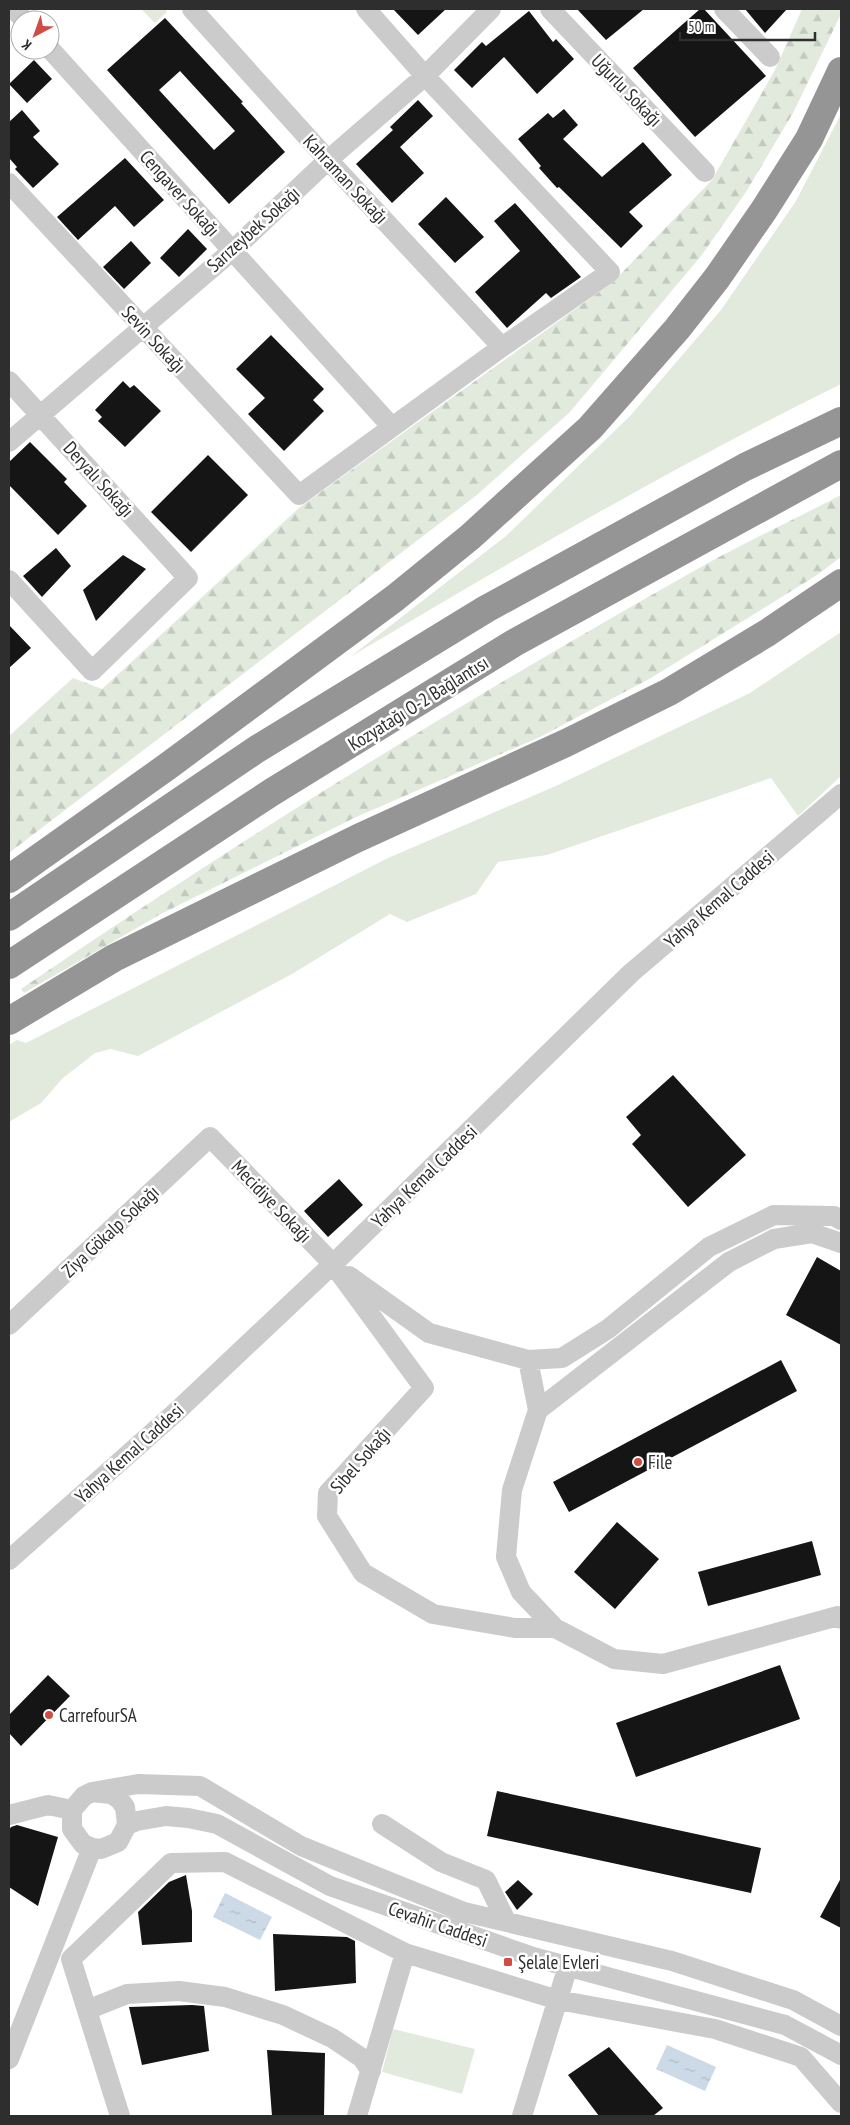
<svg xmlns="http://www.w3.org/2000/svg" width="850" height="2125" font-family="'PT Sans Narrow',sans-serif">
	<style>
		.green { fill: #e2eadd }
		.forest { fill: url(#forest-firs) }
		.park { fill: url(#park-crowns) }
		.water { fill: url(#water-ripples) }
		.building { fill: #151515; fill-rule: evenodd }
		.lines { fill: none; stroke-linecap: round; stroke-linejoin: round }
		.minor { stroke: #cbcbcb; stroke-width: 20 }
		.highway { stroke: #959595; stroke-width: 28 }
		.poi-dot { fill: #d04d45; stroke: #fff; stroke-width: 2 }
		.labels { text-anchor: middle; dominant-baseline: central; stroke-width: 5; stroke-linejoin: round; paint-order: stroke }
		.street-label { font-size: 19px; fill: #2e2e2e; stroke: #fff }
		.poi-label { font-size: 19px; fill: #2e2e2e; stroke: #fff; text-anchor: start }
	</style>
	<defs>
		<pattern id="forest-firs" width="22" height="20" patternUnits="userSpaceOnUse" patternTransform="scale(1.25)"><rect width="22" height="20" fill="#e2eadd"/><path d="M5 1l3.5 6h-7zM16 11l3.5 6h-7z" fill="#c2c9be"/></pattern>
		<pattern id="park-crowns" width="20" height="18" patternUnits="userSpaceOnUse" patternTransform="scale(1.25)"><rect width="20" height="18" fill="#e2eadd"/><path d="M2 6a3 3 0 1 1 6 0M12 15a3 3 0 1 1 6 0" fill="none" stroke="#c2c9be"/></pattern>
		<pattern id="water-ripples" width="26" height="14" patternUnits="userSpaceOnUse" patternTransform="scale(1.25)"><rect width="26" height="14" fill="#ccd9e7"/><path d="M2 4q2-2 4 0t4 0M15 11q2-2 4 0t4 0" fill="none" stroke="#b0bbc6"/></pattern>
	</defs>
	<rect width="100%" height="100%" fill="#fff"/>
	<path class="green" d="M841,114V384C673,467 511,561 350,657L506,536L630,416L721,310L796,201Z
		M841,632V776L798,816L771,778L547,855L498,862L476,894L407,922L390,914L292,974L138,1056L111,1049L95,1053L63,1078L41,1103L9,1122V1045L17,1040L26,1043L388,858L558,785L750,693Z
		M393,2029L475,2049L462,2094L382,2072Z"/>
	<path class="forest" d="M802,9H841V14L793,113L746,192L701,256L570,412L478,494L9,853V736L73,678L102,689L300,507L613,282L712,180L775,70Z
		M841,495V557L817,575L651,678L540,737L354,818L161,914L24,993L21,989C243,837 473,695 708,563C752,539 797,518 841,495Z"/>
	<path class="park" d="M141,9H165L167,12L155,23Z"/>
	<path class="water" d="M225,1893L272,1917L260,1940L213,1917Z
		M667,2045L716,2067L705,2091L656,2069Z"/>
	<path class="building" d="M393,9H446L418,35Z
		M577,9H644L606,40Z
		M700,9H704L766,76L695,137L633,68Z
		M745,9H787L765,33Z
		M529,11L553,42L556,39L574,59L537,94L504,57L472,88L454,70L482,42L486,46Z
		M165,18L243,102L241,103L285,152L229,204L107,70ZM180,71L235,131L214,150L159,90Z
		M34,60L52,79L27,103L9,84Z
		M418,100L433,116L400,147L424,173L392,203L356,164L393,130L390,127Z
		M564,109L578,125L563,139L602,177L643,142L672,175L629,212L643,226L621,248L559,187L557,188L539,168L541,166L518,139L548,113L553,118Z
		M22,110L40,131L33,137L59,164L33,188L15,169L17,167L9,158V122Z
		M125,158L164,200L134,227L115,206L78,240L57,217Z
		M446,197L484,237L455,263L418,224Z
		M515,203L581,277L551,298L546,293L507,328L475,292L520,251L494,221Z
		M188,229L207,249L179,277L160,258Z
		M131,241L151,263L124,289L103,267Z
		M271,335L324,389L313,400L324,411L284,451L248,414L265,398L236,369Z
		M123,381L130,388L134,385L161,411L125,447L98,421L102,417L95,410Z
		M30,442L67,479L64,482L87,506L58,535L9,485V462Z
		M208,455L248,495L191,552L151,512Z
		M56,548L71,566L42,597L23,576Z
		M123,555L146,569L96,621L83,590Z
		M9,625L31,648L9,668Z
		M673,1075L746,1155L688,1207L632,1144L641,1135L626,1117Z
		M339,1179L363,1205L328,1237L304,1211Z
		M817,1257L841,1271V1345L786,1315Z
		M781,1360L797,1391L569,1512L553,1482Z
		M617,1522L659,1559L615,1609L574,1572Z
		M812,1541L821,1575L708,1606L698,1572Z
		M780,1665L800,1719L636,1777L616,1723Z
		M48,1675L70,1696L21,1746L9,1733V1715Z
		M497,1791L761,1848L751,1893L487,1836Z
		M17,1825L58,1837L38,1906L9,1887V1830L11,1827Z
		M186,1875L192,1911V1942L142,1945L138,1912L169,1882Z
		M841,1878V1928L820,1917Z
		M518,1880L533,1894L517,1910L505,1892Z
		M273,1934L347,1937L355,1941L356,1983L275,1991Z
		M192,2005L204,2006L209,2051L142,2065L129,2007Z
		M609,2047L663,2108L653,2116H599L568,2075Z
		M267,2050L325,2053L324,2116H272Z"/>
	<g class="lines">
		<path class="minor" d="M14,9L24,20
			M192,9L328,160L502,347
			M550,9L705,172
			M724,9L770,57
			M50,49L391,426
			M9,183L299,495L502,347L610,272L425,76L366,9
			M9,381L188,578L92,671L9,580
			M9,442L232,251L328,160L425,76L491,9
			M349,1276L429,1333L528,1360L562,1358L608,1329L709,1247L774,1215L834,1216L841,1220
			M9,1325L210,1137L333,1264L424,1388L328,1493L327,1516L363,1573L433,1614L515,1628H555
			M528,1360L538,1410L512,1490L506,1557L521,1592L555,1628L614,1659L663,1664L838,1616L841,1619
			M538,1410L729,1262L774,1239L812,1233L841,1243
			M9,1560L176,1412L333,1264L631,973L841,794
			M92,1792L111,1794L119,1799L125,1807L127,1825L118,1842L101,1849L92,1848L83,1844L72,1829V1810L84,1796L92,1792L138,1784L200,1786L301,1846L464,1912L672,1961L793,2000L841,2026
			M9,1815L48,1805L72,1810
			M382,1824L441,1862L486,1880L506,1921
			M127,1825L137,1821L166,1816L188,1818L217,1824L330,1886L533,1957L785,2025L841,2055
			M87,2010L127,1994L179,1991L225,1997L283,2015L332,2038L362,2058L371,2071
			M9,2059L92,1848
			M120,2116L71,1959L171,1863L225,1862L405,1953L558,2000L715,2029L801,2057L841,2103
			M357,2116L405,1953
			M522,2116L568,1966"/>
		<path class="highway" d="M9,879L168,766L395,598L470,537L590,428L677,329L717,278L764,210L809,139L841,71
			M9,917L257,749L486,609L745,467L841,421
			M9,965L272,792L514,643L841,464
			M9,1021L114,958L358,838L566,743L669,692L767,633L841,583"/>
	</g>
	<g class="poi-dot">
		<circle cx="638" cy="1462" r="5"/>
		<circle cx="49" cy="1715" r="5"/>
		<rect x="503" y="1957" width="10" height="10" rx="2.5"/>
	</g>
	<g class="labels">
		<g class="street-label">
			<text transform="translate(627 90) rotate(46)">Uğurlu Sokağı</text>
			<text transform="translate(346 179) rotate(47)">Kahraman Sokağı</text>
			<text transform="translate(180 193) rotate(48)">Cengaver Sokağı</text>
			<text transform="translate(253 229) rotate(-42)">Sarızeybek Sokağı</text>
			<text transform="translate(154 339) rotate(47)">Sevin Sokağı</text>
			<text transform="translate(99 479) rotate(48)">Deryalı Sokağı</text>
			<text transform="translate(418 703) rotate(-32)">Kozyatağı O-2 Bağlantısı</text>
			<text transform="translate(719 899) rotate(-41)">Yahya Kemal Caddesi</text>
			<text transform="translate(424 1176) rotate(-44)">Yahya Kemal Caddesi</text>
			<text transform="translate(272 1201) rotate(46)">Mecidiye Sokağı</text>
			<text transform="translate(110 1231) rotate(-43)">Ziya Gökalp Sokağı</text>
			<text transform="translate(129 1453) rotate(-42)">Yahya Kemal Caddesi</text>
			<text transform="translate(360 1460) rotate(-49)">Sibel Sokağı</text>
			<text transform="translate(438 1924) rotate(19)">Cevahir Caddesi</text>
		</g>
		<g class="poi-label">
			<text x="648" y="1462">File</text>
			<text x="59" y="1715">CarrefourSA</text>
			<text x="518" y="1962">Şelale Evleri</text>
		</g>
	</g>
	<rect width="850" height="2125" fill="none" stroke="#2e2e2e" stroke-width="20"/>
	<g transform="translate(35 35) rotate(221)"><circle r="24" fill="#ffffff" stroke="#ababab"/>
	<path d="M0-4L9 19L0 12L-9 19Z" fill="#d04d45"/>
	<text y="-8" font-size="14" font-weight="bold" text-anchor="middle" fill="#2e2e2e">K</text>
	</g>
	<path d="M680 32v8h135v-8" fill="none" stroke="#2e2e2e" stroke-width="2.5"/>
	<text x="688" y="32" font-size="15" fill="#2e2e2e" stroke="#ffffff" stroke-width="4" paint-order="stroke">50 m</text>
</svg>
